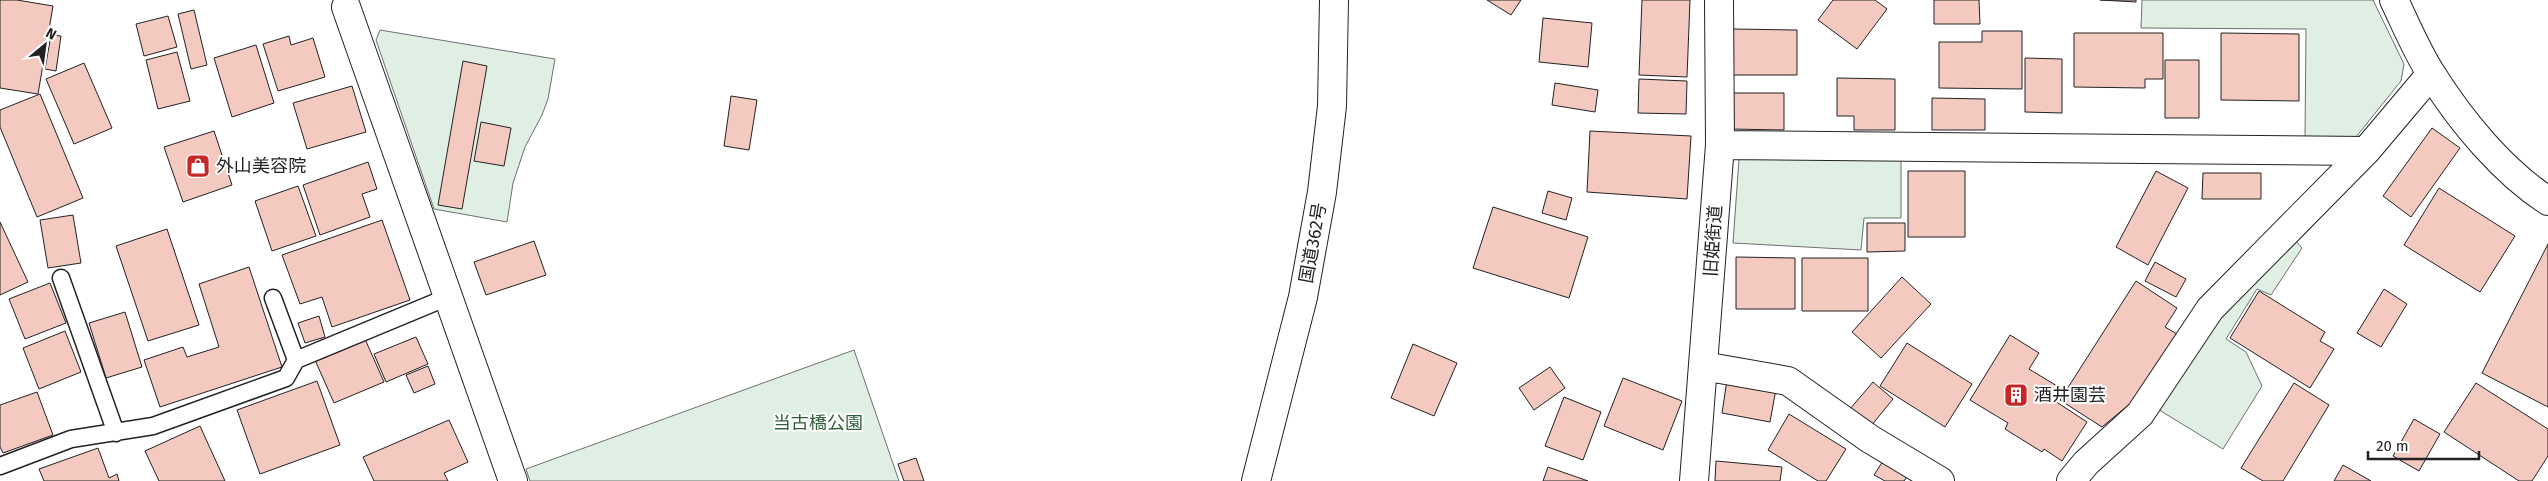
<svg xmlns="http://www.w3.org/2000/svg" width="2548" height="481" font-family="'Fira Sans','Noto Sans JP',sans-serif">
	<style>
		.green { fill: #e0efe3; stroke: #6f6f6f }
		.building { fill: #f3c9c0; stroke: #222 }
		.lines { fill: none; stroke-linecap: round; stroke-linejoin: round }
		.lane-casing { stroke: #222; stroke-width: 19 }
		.street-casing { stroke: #222; stroke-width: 30 }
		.highway-casing { stroke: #222; stroke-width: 30 }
		.lane { stroke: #fff; stroke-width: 16 }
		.street { stroke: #fff; stroke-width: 28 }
		.highway { stroke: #fff; stroke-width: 28 }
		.labels { text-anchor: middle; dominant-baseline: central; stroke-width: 4; stroke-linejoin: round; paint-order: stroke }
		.poi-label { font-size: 18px; fill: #222; stroke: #fff; text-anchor: start }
		.street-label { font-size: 18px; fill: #222; stroke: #fff }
		.park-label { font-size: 18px; fill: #2f5e38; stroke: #fff }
	</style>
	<rect width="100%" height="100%" fill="#fff"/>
	<path class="green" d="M2142,0H2373L2404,64L2401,81L2356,137H2305L2306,29L2141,28Z
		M380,30L555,59L548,99L542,115L525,147L513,183L507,222L434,209L376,40Z
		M1739,159L1901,160V218H1864L1861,250L1733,243Z
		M2293,238L2302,248L2271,295L2257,289L2226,339L2246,352L2262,386L2223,449L2156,408L2218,313Z
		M854,350L899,481H530L526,469Z"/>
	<path class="building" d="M0,0H17L53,6L38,94L0,88Z
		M1487,0H1521L1511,15Z
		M1642,0H1690L1687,77L1639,75Z
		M1833,0H1875L1887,9L1857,49L1818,20Z
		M1934,0H1979L1980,24H1934Z
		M2100,0H2136V2Z
		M194,10L207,65L191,69L178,14Z
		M168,16L177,47L144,56L136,24Z
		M1543,18L1592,23L1588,67L1539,62Z
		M1733,29L1797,30V75H1733Z
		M1982,31H2022V89L1939,88V42H1982Z
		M2074,33H2163V79H2145V88L2074,87Z
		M2221,33L2299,34V101L2221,100Z
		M51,35L61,36L56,71L45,69Z
		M289,36L291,45L313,38L325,77L278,91L263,44Z
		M256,45L274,103L232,117L214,58Z
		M177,52L190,101L158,109L146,60Z
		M2025,58L2062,59V113L2025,112Z
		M2165,60H2199V118H2165Z
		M463,61L487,66L462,209L438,205Z
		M84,63L112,128L74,144L46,79Z
		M1837,78L1895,79V130H1854V116H1837Z
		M1639,79L1687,81L1686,114L1638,113Z
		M1555,83L1598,90L1595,112L1552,105Z
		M352,86L366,132L307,149L293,103Z
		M1729,93H1784V130L1729,129Z
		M40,94L83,198L37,217L0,127V110Z
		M731,96L757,100L749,150L724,146Z
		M1932,98L1985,99V130H1932Z
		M481,122L511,128L504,166L474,161Z
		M2432,128L2460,148L2411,217L2383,196Z
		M214,131L232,185L183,202L164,147Z
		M1590,131L1691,136L1687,199L1587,192Z
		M368,162L377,189L362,194L370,217L320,235L303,185Z
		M1908,171H1965V237H1908Z
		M2156,171L2188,188L2148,265L2116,247Z
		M2203,173H2261V199H2202Z
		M298,186L316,236L272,251L255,201Z
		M2439,188L2515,236L2480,292L2404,245Z
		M1548,191L1572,198L1566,220L1542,213Z
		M1493,207L1588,237L1569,298L1473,268Z
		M73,215L81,263L48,268L40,220Z
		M382,220L410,300L332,327L322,297L300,304L282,255Z
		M0,222L28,282L0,295Z
		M1867,223H1905V251L1867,252Z
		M167,229L199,325L148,341L116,246Z
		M534,241L546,275L486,295L474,262Z
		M2548,244V407L2482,373Z
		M1736,257L1795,258V309H1736Z
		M1802,258H1868V311H1802Z
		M2155,262L2186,279L2176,297L2145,281Z
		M249,267L282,367L160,407L144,360L183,347L187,357L219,347L199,284Z
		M1902,277L1931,304L1881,358L1852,332Z
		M2136,281L2177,308L2165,327L2182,337L2149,388L2102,427L2060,400Z
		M50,283L66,323L25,339L9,299Z
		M2384,289L2407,304L2381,347L2357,333Z
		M2259,291L2325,332L2320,341L2334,349L2310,388L2230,338Z
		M125,312L142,367L106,378L89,323Z
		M319,316L325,337L305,343L298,323Z
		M65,331L81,372L39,389L23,348Z
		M2010,335L2039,353L2029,369L2062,389L2055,401L2087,422L2062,461L2044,449L2042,452L2005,429L2008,423L1970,400Z
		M416,337L428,364L386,382L374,354Z
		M365,339L384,382L334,403L315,360Z
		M1907,343L1972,384L1945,427L1880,386Z
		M1413,344L1457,363L1434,416L1391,398Z
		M428,366L435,384L414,393L406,375Z
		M1550,367L1565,388L1534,410L1519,388Z
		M1623,378L1682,401L1663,450L1604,426Z
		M1727,380L1776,389L1770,422L1722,413Z
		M317,381L340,445L260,474L237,410Z
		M1873,382L1893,399L1871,426L1850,409Z
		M2294,383L2329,405L2283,481H2263L2241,468Z
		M2476,383L2548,429V456L2532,481H2519L2444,432Z
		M37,392L53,435L3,453L0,447V405Z
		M1564,397L1601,412L1583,460L1545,446Z
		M1789,414L1846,449L1826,481H1818L1768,450Z
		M2414,419L2440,434L2419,471L2393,456Z
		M449,420L468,462L444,473L448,481H374L363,457Z
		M200,426L225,481H159L145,451Z
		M98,448L109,478L117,474L119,481H44L39,469Z
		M916,458L924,481H904L898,464Z
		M1716,461L1782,467L1780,481H1715Z
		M1883,461L1908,475L1904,481H1885L1874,475Z
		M2343,465L2371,481H2334Z
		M1548,467L1588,481H1543Z"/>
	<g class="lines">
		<g class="lane-casing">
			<path id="lane" d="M61,278L116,433
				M273,298L296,360
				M0,466L71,439L153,426L286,378L296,360L448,297"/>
		</g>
		<g class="street-casing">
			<path id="street" d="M2394,0C2406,25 2417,52 2432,75C2461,121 2502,171 2548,201
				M346,7L513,481
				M1720,145L2366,151
				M1703,366L1788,381L1870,439L1940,481
				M1694,481L1720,145L1719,0
				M2071,481L2086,463L2140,414L2210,309L2366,151L2431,74"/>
		</g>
		<g class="highway-casing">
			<path id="highway" d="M1256,481L1303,297L1322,192L1332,106L1334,0"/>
		</g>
		<use href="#lane" class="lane"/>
		<use href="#street" class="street"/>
		<use href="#highway" class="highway"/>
	</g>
	<defs>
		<g id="shop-square" transform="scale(1.25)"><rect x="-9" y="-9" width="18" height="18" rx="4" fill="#c62828" stroke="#fff"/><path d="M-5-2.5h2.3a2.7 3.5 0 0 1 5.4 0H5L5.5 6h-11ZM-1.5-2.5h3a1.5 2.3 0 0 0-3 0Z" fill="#fff"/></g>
		<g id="building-square" transform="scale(1.25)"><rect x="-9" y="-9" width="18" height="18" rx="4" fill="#c62828" stroke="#fff"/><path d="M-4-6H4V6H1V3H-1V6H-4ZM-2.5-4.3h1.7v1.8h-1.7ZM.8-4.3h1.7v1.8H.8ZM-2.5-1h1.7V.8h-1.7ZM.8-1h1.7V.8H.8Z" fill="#fff"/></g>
	</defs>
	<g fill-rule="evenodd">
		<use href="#shop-square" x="198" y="166"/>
		<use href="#building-square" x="2016" y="395"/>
	</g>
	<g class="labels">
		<g class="poi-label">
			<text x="216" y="166">外山美容院</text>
			<text x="2034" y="395">酒井園芸</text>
		</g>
		<g class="street-label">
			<text transform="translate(1713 241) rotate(-86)">旧姫街道</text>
			<text transform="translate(1313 243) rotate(-80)">国道362号</text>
		</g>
		<g class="park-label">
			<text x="818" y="423">当古橋公園</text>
		</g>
	</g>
	<g transform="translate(45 45) rotate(29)" stroke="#ffffff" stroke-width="4" paint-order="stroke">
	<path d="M0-4L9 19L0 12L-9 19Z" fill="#222222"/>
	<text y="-8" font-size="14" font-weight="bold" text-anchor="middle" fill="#222222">N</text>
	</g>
	<path d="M2368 451v8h111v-8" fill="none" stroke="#222222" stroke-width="2.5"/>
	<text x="2376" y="451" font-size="15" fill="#222222" stroke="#ffffff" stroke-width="4" paint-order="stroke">20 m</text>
</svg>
